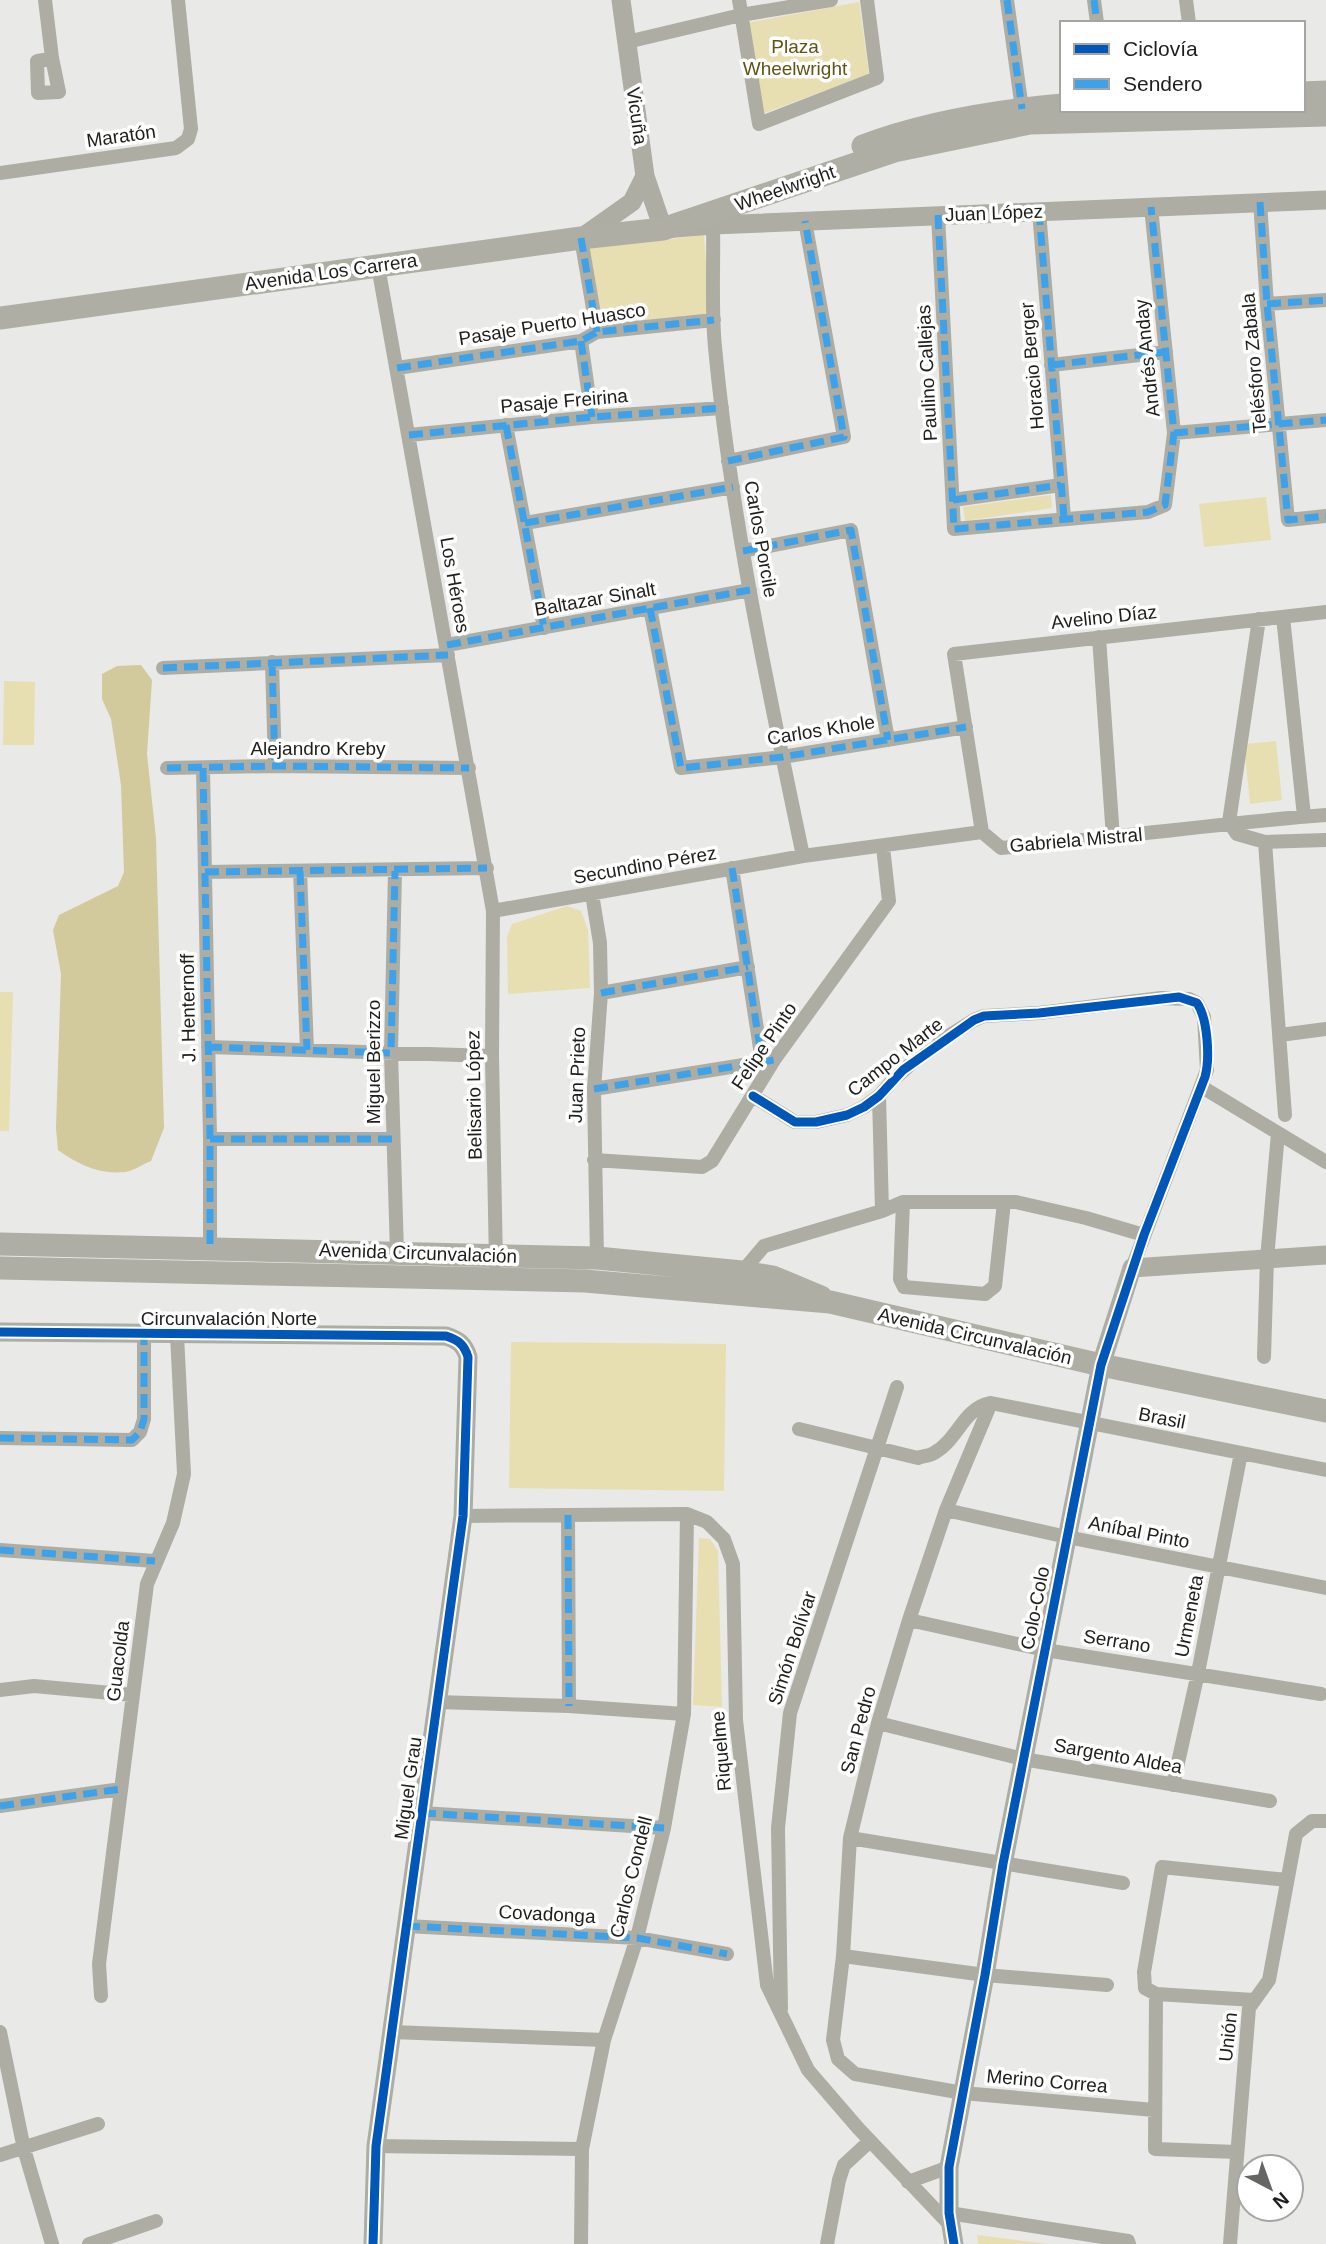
<svg xmlns="http://www.w3.org/2000/svg" width="1326" height="2244" font-family="Helvetica,sans-serif">
	<style>
		.green { fill: #e7dfb1 }
		.forest { fill: #d2ca9c }
		.lines { fill: none; stroke-linecap: round; stroke-linejoin: round }
		.minor { stroke: #aeada3; stroke-width: 14 }
		.tertiary { stroke: #aeada3; stroke-width: 19 }
		.primary { stroke: #afaea4; stroke-width: 23 }
		.quiet { stroke: #3da2ea; stroke-width: 7; stroke-dasharray: 14 7; stroke-linecap: butt }
		.cycleway-casing { stroke: #fff; stroke-width: 13 }
		.cycleway { stroke: #0057b8; stroke-width: 9 }
		.labels { text-anchor: middle; dominant-baseline: central; stroke-width: 7; stroke-linejoin: round; paint-order: stroke }
		.park-label { font-size: 19px; fill: #5f5415; stroke: #fff }
		.street-label { font-size: 19px; fill: #1e1e1c; stroke: #fff }
	</style>
	<rect width="100%" height="100%" fill="#e9e9e7"/>
	<path class="green" d="M859,2L869,74L762,114L747,23Z
		M704,235L710,318L602,328L588,249Z
		M1051,495L1052,508L965,521L963,507Z
		M1266,497L1271,540L1204,547L1199,504Z
		M4,681L35,682L34,745H3Z
		M1276,741L1282,800L1250,804L1244,744Z
		M567,906L581,911L588,930L590,988L508,994L507,937L512,924Z
		M0,992H13L9,1131H0Z
		M511,1342L726,1344L724,1491L509,1488Z
		M699,1538L710,1539L718,1551L722,1707L693,1705Z
		M977,2235L1049,2244H978Z"/>
	<path class="forest" d="M141,665L152,680L147,754L156,838L164,1128L151,1161C143,1164 134,1171 125,1172C100,1175 77,1164 58,1150L56,1128L61,974L53,930L59,915L118,886L124,872L121,785L111,719L102,699V674L117,666Z"/>
	<g class="lines">
		<path class="minor" d="M45,0L52,58L59,92L38,93L37,61L52,58
			M739,0L759,124L877,78L867,0
			M1007,0L1022,109
			M1094,0L1097,23
			M1186,0L1189,23
			M627,42L741,15L831,0
			M0,173L176,148L188,139L191,129L178,0
			M1260,202L1267,304L1288,520L1326,516
			M1039,211L1064,518
			M938,215L954,529L1148,512L1165,505L1174,433L1151,207
			M713,225C714,265 711,307 715,347C731,518 768,688 803,856
			M581,238L597,332
			M378,266L493,911L492,1056L496,1264
			M1267,304L1326,300
			M581,341L592,417
			M1051,365L1166,352
			M397,368L581,341L597,332L714,320
			M506,425L544,628
			M1174,433L1326,420
			M409,435L592,417L722,408
			M728,461L844,437L805,221
			M953,500L1061,485
			M525,523L733,487
			M743,551L851,530L888,740
			M650,608L681,768L782,757L966,727
			M1283,617L1304,816
			M1259,619L1229,822L1237,834L1265,842L1326,840
			M1099,637L1113,838
			M447,645L750,590
			M272,662L275,766
			M163,668L448,655
			M167,768L275,766L469,768
			M203,768L210,1139V1248
			M982,832L954,654L1326,612
			M1265,842L1285,1115
			M732,868L762,1061
			M300,871L307,1050
			M395,871L391,1053L397,1253
			M205,872L487,868
			M592,894L600,943L601,993L594,1089L597,1258
			M493,911L803,856L982,832L1001,848C1110,839 1217,823 1326,815
			M601,993L748,967
			M1280,1035L1326,1029
			M208,1047L492,1056
			M1202,1087L1326,1162
			M594,1089L768,1061
			M753,1096L795,1122H816L847,1115L864,1107L879,1096L893,1080L914,1061L947,1037L974,1020L984,1016L1039,1013L1161,998L1189,999L1197,1003L1204,1017L1207,1070L1132,1268
			M879,1096L882,1211
			M210,1139H393
			M594,1160L702,1167L712,1161L774,1060L889,901L883,847
			M903,1202L900,1279L904,1287L985,1294L995,1286L1004,1202
			M742,1272L764,1246L882,1211L903,1202H1016L1086,1218L1144,1235
			M1264,1357L1267,1259L1278,1133
			M991,1403L946,1510L909,1620L878,1723L850,1838L843,1956L833,2040L838,2059L855,2074L963,2093L1154,2110
			M799,1429L918,1458C923,1456 929,1456 934,1453C958,1440 963,1408 991,1403L1326,1470
			M0,1438L132,1440L140,1432L144,1419V1335
			M946,1510L1067,1537L1326,1588
			M568,1515L569,1706
			M463,1516L687,1514L707,1522L724,1539L733,1564L736,1720L767,1985L808,2070L858,2128L950,2225
			M0,1550L155,1561
			M909,1620L1045,1650L1321,1694
			M0,1690L34,1686L133,1695
			M437,1702L569,1706L684,1714
			M878,1723L1023,1759L1270,1801
			M1173,1785L1198,1673L1241,1453
			M0,1806L121,1789
			M422,1813L664,1828
			M850,1838L1123,1883
			M406,1926L637,1938L727,1954
			M843,1956L985,1975L1107,1985
			M1156,1994L1155,2149L1237,2152
			M101,1996L99,1964L147,1584L173,1523L184,1474L177,1335
			M1254,2000L1156,1994L1145,1988L1144,1972L1162,1867L1287,1880
			M781,2009L778,1828L790,1713L897,1387
			M0,2032L24,2149L52,2244
			M392,2032L604,2040
			M376,2146L582,2149
			M0,2155L98,2124
			M908,2182L949,2167
			M949,2213L1128,2241L1129,2244
			M89,2244L156,2221
			M581,2244L582,2149L604,2040L637,1938L664,1828L684,1714L687,1514
			M827,2244L839,2180L844,2165L870,2141
			M1230,2244L1249,2008L1269,1980L1296,1834L1312,1821H1326"/>
		<path class="tertiary" d="M621,0L645,176L663,229L713,225L1326,200
			M581,238L632,202L645,176
			M0,1332L446,1336C458,1340 464,1344 468,1357L463,1516L376,2146L373,2244
			M954,2244L949,2213V2167L985,1975L1003,1864L1101,1365L1132,1268L1326,1255"/>
		<path class="primary" d="M1303,93L1326,92
			M863,146C926,122 995,111 1062,105
			M0,318L581,238L663,229L894,151L1030,123L1326,115
			M0,1244L597,1258L742,1272L773,1277L821,1297
			M0,1268L585,1281L830,1302L1101,1365L1326,1411"/>
		<path class="quiet" d="M1007,0L1022,109
			M1094,0L1097,23
			M1260,202L1267,304L1288,520L1326,516
			M1039,211L1064,518
			M938,215L954,529L1148,512L1165,505L1174,433L1151,207
			M581,238L597,332
			M1267,304L1326,300
			M581,341L592,417
			M1051,365L1166,352
			M397,368L581,341L597,332L714,320
			M506,425L544,628
			M1174,433L1326,420
			M409,435L592,417L722,408
			M728,461L844,437L805,221
			M953,500L1061,485
			M525,523L733,487
			M743,551L851,530L888,740
			M650,608L681,768L782,757L966,727
			M447,645L750,590
			M272,662L275,766
			M163,668L448,655
			M167,768L275,766L469,768
			M203,768L210,1139V1248
			M732,868L762,1061
			M300,871L307,1050
			M205,872L487,868
			M601,993L748,967
			M208,1047L391,1053L395,871
			M594,1089L774,1060
			M210,1139H393
			M0,1438L132,1440L140,1432L144,1419V1335
			M568,1515L569,1706
			M0,1550L155,1561
			M0,1806L121,1789
			M422,1813L664,1828
			M406,1926L637,1938L727,1954"/>
		<g class="cycleway-casing">
			<path id="cycleway" d="M753,1096L795,1122H816L847,1115L864,1107L879,1096L903,1070L974,1020L984,1016L1039,1013L1179,997L1197,1003C1208,1019 1210,1059 1205,1077L1144,1235L1101,1365L1003,1864L985,1975L949,2167V2213L954,2244
				M0,1332L446,1336C458,1340 464,1344 468,1357L463,1516L376,2146L373,2244"/>
		</g>
		<use href="#cycleway" class="cycleway"/>
	</g>
	<g class="labels">
		<g class="park-label">
			<text x="795" y="46">Plaza<tspan x="795" dy="22">Wheelwright</tspan></text>
		</g>
		<g class="street-label">
			<text transform="translate(637 116) rotate(82)">Vicuña</text>
			<text transform="translate(121 136) rotate(-8)">Maratón</text>
			<text transform="translate(785 188) rotate(-19)">Wheelwright</text>
			<text transform="translate(994 213) rotate(-2)">Juan López</text>
			<text transform="translate(331 272) rotate(-8)">Avenida Los Carrera</text>
			<text transform="translate(552 324) rotate(-9)">Pasaje Puerto Huasco</text>
			<text transform="translate(1147 358) rotate(-96)">Andrés Anday</text>
			<text transform="translate(1254 363) rotate(-95)">Telésforo Zabala</text>
			<text transform="translate(1032 366) rotate(-95)">Horacio Berger</text>
			<text transform="translate(927 373) rotate(-93)">Paulino Callejas</text>
			<text transform="translate(564 401) rotate(-5)">Pasaje Freirina</text>
			<text transform="translate(761 539) rotate(80)">Carlos Porcile</text>
			<text transform="translate(455 585) rotate(80)">Los Héroes</text>
			<text transform="translate(595 599) rotate(-10)">Baltazar Sinalt</text>
			<text transform="translate(1104 617) rotate(-6)">Avelino Díaz</text>
			<text transform="translate(821 730) rotate(-9)">Carlos Khole</text>
			<text x="318" y="748">Alejandro Kreby</text>
			<text transform="translate(1076 840) rotate(-5)">Gabriela Mistral</text>
			<text transform="translate(645 865) rotate(-10)">Secundino Pérez</text>
			<text transform="translate(188 1008) rotate(-91)">J. Henternoff</text>
			<text transform="translate(764 1046) rotate(-56)">Felipe Pinto</text>
			<text transform="translate(895 1057) rotate(-38)">Campo Marte</text>
			<text transform="translate(373 1062) rotate(-90)">Miguel Berizzo</text>
			<text transform="translate(577 1075) rotate(-88)">Juan Prieto</text>
			<text transform="translate(474 1095) rotate(-91)">Belisario López</text>
			<text transform="translate(418 1253) rotate(2)">Avenida Circunvalación</text>
			<text x="229" y="1318">Circunvalación Norte</text>
			<text transform="translate(975 1336) rotate(13)">Avenida Circunvalación</text>
			<text transform="translate(1162 1418) rotate(11)">Brasil</text>
			<text transform="translate(1139 1532) rotate(11)">Aníbal Pinto</text>
			<text transform="translate(1035 1608) rotate(-79)">Colo-Colo</text>
			<text transform="translate(1189 1616) rotate(-79)">Urmeneta</text>
			<text transform="translate(1117 1641) rotate(9)">Serrano</text>
			<text transform="translate(792 1648) rotate(-72)">Simón Bolívar</text>
			<text transform="translate(118 1661) rotate(-83)">Guacolda</text>
			<text transform="translate(858 1730) rotate(-75)">San Pedro</text>
			<text transform="translate(721 1751) rotate(-95)">Riquelme</text>
			<text transform="translate(1118 1756) rotate(10)">Sargento Aldea</text>
			<text transform="translate(408 1788) rotate(-82)">Miguel Grau</text>
			<text transform="translate(631 1877) rotate(-76)">Carlos Condell</text>
			<text transform="translate(547 1914) rotate(3)">Covadonga</text>
			<text transform="translate(1228 2037) rotate(-84)">Unión</text>
			<text transform="translate(1047 2081) rotate(5)">Merino Correa</text>
		</g>
	</g>
	<rect x="1060" y="21" width="245" height="91" fill="#ffffff" stroke="#a5a5a4" stroke-width="2"/>
	<rect x="1074" y="44" width="35" height="10" fill="#0057b8" stroke="#a5a5a4" stroke-width="2"/>
	<text x="1123" y="56" font-size="21" fill="#1e1e1c">Ciclovía</text>
	<rect x="1074" y="79" width="35" height="10" fill="#3da2ea" stroke="#a5a5a4" stroke-width="2"/>
	<text x="1123" y="91" font-size="21" fill="#1e1e1c">Sendero</text>
	<g transform="translate(1270 2188) rotate(139)"><circle r="33" fill="#ffffff" stroke="#a5a5a4" stroke-width="2"/>
	<path d="M0-5L12 26L0 18L-12 26Z" fill="#656563"/>
	<text y="-10" font-size="19" font-weight="bold" text-anchor="middle" fill="#1e1e1c">N</text>
	</g>
</svg>
